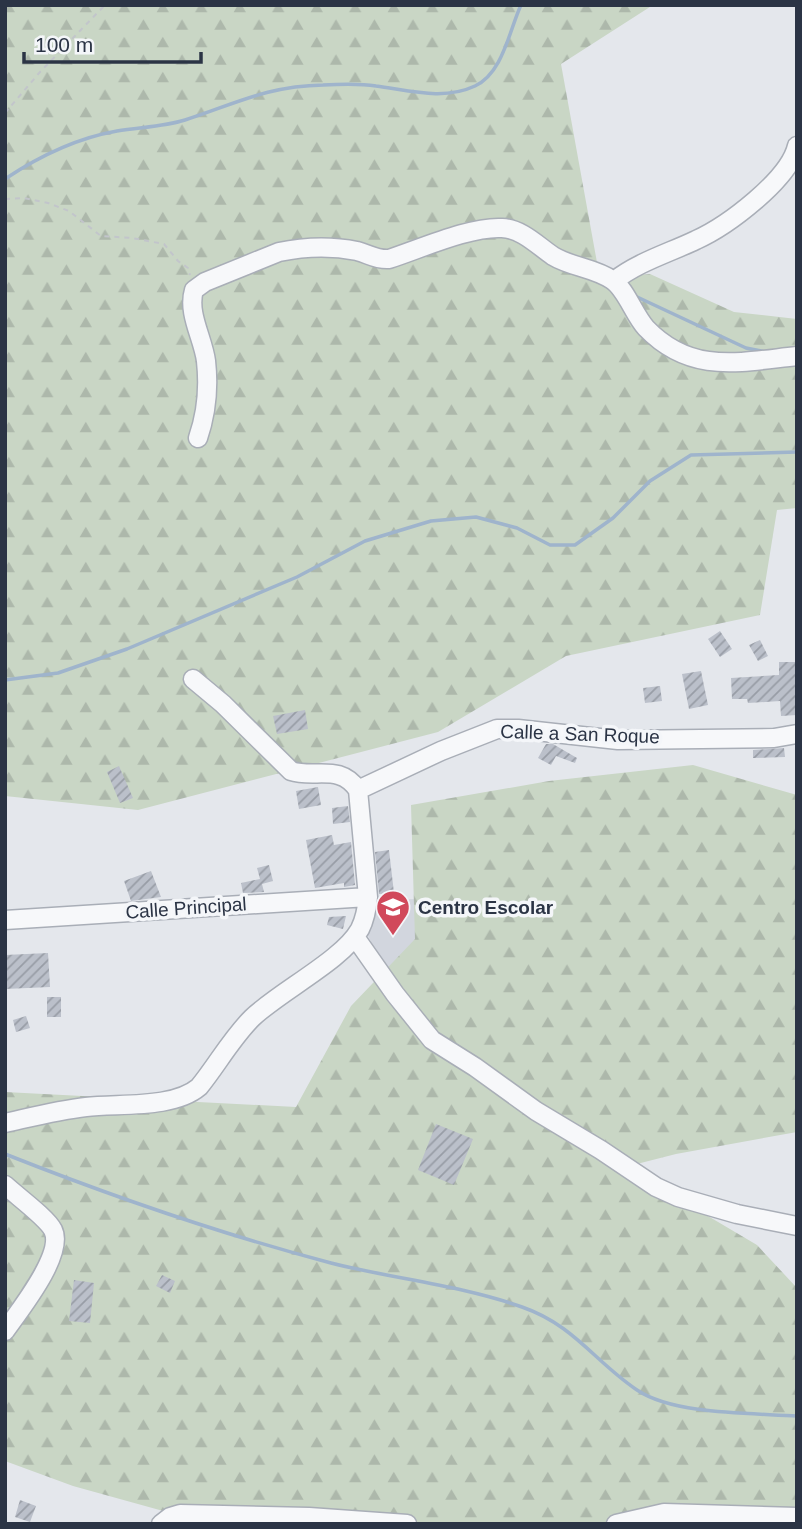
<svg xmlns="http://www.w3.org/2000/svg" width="802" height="1529" font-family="Helvetica,sans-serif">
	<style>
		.built { fill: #d2d6de }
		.forest { fill: url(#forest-firs) }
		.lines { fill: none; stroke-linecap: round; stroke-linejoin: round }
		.stream { stroke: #9fb4cc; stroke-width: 3.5 }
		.building { fill: url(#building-hatch) }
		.minor-casing { stroke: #a9aeb7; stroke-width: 21 }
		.path { stroke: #c2c5cb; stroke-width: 2; stroke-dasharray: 5 5; stroke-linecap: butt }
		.minor { stroke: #f7f8fa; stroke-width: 18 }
		.labels { text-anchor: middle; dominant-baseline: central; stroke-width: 7; stroke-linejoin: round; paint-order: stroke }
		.street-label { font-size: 19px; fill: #2b3445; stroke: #f4f6f9 }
		.poi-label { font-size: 19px; font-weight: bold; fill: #2b3445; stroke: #f4f6f9; text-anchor: start }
	</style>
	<defs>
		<pattern id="forest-firs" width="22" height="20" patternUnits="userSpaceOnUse" patternTransform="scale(1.75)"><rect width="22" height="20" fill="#c9d6c5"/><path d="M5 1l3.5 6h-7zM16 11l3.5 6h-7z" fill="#adb8ab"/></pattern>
		<pattern id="building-hatch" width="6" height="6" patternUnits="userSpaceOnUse" patternTransform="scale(1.75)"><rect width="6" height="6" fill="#bbc0ca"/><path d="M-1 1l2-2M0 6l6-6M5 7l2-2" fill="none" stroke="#989da6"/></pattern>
	</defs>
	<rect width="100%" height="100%" fill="#e4e7ec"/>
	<path class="built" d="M419,899V971H390L383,964L367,934L377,900Z"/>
	<path class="forest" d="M5,5H653L561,64L600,279L650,274L734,312L797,319V508L777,510L760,615L566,656L438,732L138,810L5,796Z
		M693,765L797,795V1132L676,1154L625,1167L757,1245L797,1288V1524H361L192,1519L73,1486L5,1461V1092L296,1107L351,1006L415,939L411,805L549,781Z"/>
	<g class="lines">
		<path class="stream" d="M5,179C38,157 77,138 117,131C139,127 163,127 185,120C235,104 267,86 323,85C340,84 358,83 376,86C408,90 443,101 475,86C503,73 509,31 521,5
			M635,296L746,348L766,352
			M5,680L58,673L127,649L297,577L365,541L431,521L476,517L517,528L550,545H575L613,518L650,481L691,455L797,452
			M5,1154C111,1196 221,1234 331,1263C394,1279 460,1285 522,1307C574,1325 594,1361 637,1390C674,1415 752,1413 797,1416"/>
	</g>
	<path class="building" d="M720,631L732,649L720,657L708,639Z
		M760,640L768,656L758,661L749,645Z
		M779,662H797V715L781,716L780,701L748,703L747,699H732L731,678L779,675Z
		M701,671L708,705L689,709L682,674Z
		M660,686L662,701L645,703L643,688Z
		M305,710L308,729L277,734L273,716Z
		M546,744H553L577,758L575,763L556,756L551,765L538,758Z
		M784,748L785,757L753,758V750Z
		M119,766L133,798L120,803L107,772Z
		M318,787L321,805L299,809L296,791Z
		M348,806L350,822L333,824L332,808Z
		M332,835L334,845L351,842L355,885L344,887V883L315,888L306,840Z
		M389,850L394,893L379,894L375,852Z
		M269,865L273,881L262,884L264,892L243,893L241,883L260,879L257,868Z
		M151,871L161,897L131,901L124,881Z
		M346,916L343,929L327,925L329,917Z
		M48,953L50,987L5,989V955Z
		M47,997H61V1017H47Z
		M26,1016L30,1028L16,1032L13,1020Z
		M436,1124L473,1139L454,1185L418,1170Z
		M162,1275L175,1281L170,1293L156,1286Z
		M74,1280L94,1283L90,1323L69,1321Z
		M20,1500L36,1506L30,1522L15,1517Z"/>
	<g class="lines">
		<g class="minor-casing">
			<path id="minor" d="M614,281C638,262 669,253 696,240C727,226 789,180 797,146
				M198,438C207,412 209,388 206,361C203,338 187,313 194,290L205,282L279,252C303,247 332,246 357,251C369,254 376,260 389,259C420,249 471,226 502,228C522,229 537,245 553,256C571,267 595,268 612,280C626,289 634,315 646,328C691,375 740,362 797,356
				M193,679L223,704L291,771C315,779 340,763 358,790
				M5,920L368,897
				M355,937L395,994L432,1040L475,1067L536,1111L601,1150L656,1187L678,1197L737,1214L797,1226
				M5,1123C32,1117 59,1110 86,1107C119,1103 173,1109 199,1087C217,1065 231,1039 252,1018C280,991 343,960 360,929C365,919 367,908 368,897L358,790L441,751L497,729H518L618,740L774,738L797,734
				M5,1185C17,1196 47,1218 53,1230C65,1254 19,1311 5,1331
				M161,1524L170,1517L180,1514L309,1517L407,1524
				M616,1524L664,1513L797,1517"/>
		</g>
		<path class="path" d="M5,113L40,72L105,5
			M5,199L24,198L48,203L69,211L101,236L132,238L164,244L178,261L188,268L190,275"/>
		<use href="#minor" class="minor"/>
	</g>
	<defs>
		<g id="school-pin" transform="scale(1.75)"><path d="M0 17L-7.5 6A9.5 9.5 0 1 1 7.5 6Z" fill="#d1495b" stroke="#f4f6f9"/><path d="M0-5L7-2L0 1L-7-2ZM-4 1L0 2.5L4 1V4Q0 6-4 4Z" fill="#fff"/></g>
	</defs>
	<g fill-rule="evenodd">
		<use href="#school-pin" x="393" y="907"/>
	</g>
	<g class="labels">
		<g class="street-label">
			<text transform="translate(580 734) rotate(2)">Calle a San Roque</text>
			<text transform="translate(186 908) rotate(-4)">Calle Principal</text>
		</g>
		<g class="poi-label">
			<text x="418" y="907">Centro Escolar</text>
		</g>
	</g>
	<rect width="802" height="1529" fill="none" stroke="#2b3445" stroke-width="14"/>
	<path d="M24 52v10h177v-10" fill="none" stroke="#2b3445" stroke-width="3.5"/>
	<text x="35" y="52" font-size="21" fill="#2b3445" stroke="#f4f6f9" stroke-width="5" paint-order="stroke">100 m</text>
</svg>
